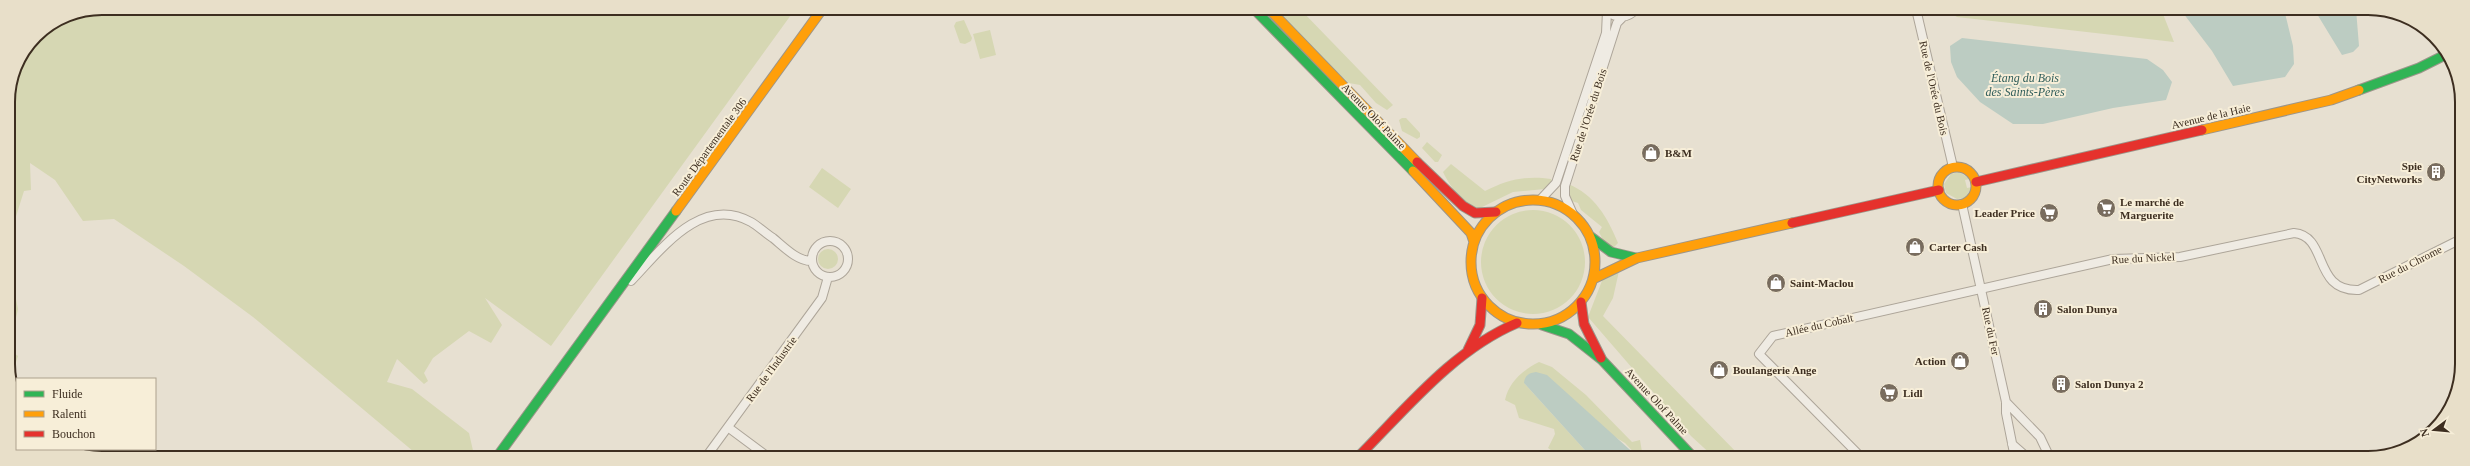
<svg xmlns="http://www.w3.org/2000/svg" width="2470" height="466" font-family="Georgia,serif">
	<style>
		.green { fill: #d6d7b3 }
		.water { fill: #bcccc2 }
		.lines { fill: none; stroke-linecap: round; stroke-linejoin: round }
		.street-casing { stroke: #ada599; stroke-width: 10 }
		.fast-casing { stroke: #9c958a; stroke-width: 11 }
		.slow-casing { stroke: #9c958a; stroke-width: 11 }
		.jam-casing { stroke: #9c958a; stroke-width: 11 }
		.street { stroke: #efebe3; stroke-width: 8 }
		.fast { stroke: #30b455; stroke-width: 9 }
		.slow { stroke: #ff9f0a; stroke-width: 9 }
		.jam { stroke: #e5322d; stroke-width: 9 }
		.labels { text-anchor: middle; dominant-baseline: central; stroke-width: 4; stroke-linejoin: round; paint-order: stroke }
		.street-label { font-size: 11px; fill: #3d2e20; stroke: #f7eed8 }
		.poi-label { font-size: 11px; font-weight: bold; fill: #3d2e20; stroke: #f7eed8; text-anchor: start }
		.water-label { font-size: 12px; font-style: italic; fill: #2f5d5a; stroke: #f7eed8 }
		.rim { fill: none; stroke: #3d2e20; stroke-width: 2 }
	</style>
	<rect width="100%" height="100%" fill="#e7e0d1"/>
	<path class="green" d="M102,8H796L551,346L485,298L502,325L491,343L469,331L433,358L424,373L428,381L424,384L397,359L387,382L412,389L469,433L474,455L472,457H420L253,317L184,266L114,219L83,221L55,180L30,163L31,190L24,191L12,229L11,274L18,309L10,344L8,102L15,66L36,35L66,15Z
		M1276,8H1299L1393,105L1387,110L1376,103L1360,85L1349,83L1310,48Z
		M1944,9H2161L2174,42L1957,17Z
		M964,20L972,38L971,41L965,44L960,43L954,26L956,22Z
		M990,30L996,55L980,59L973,34Z
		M1402,118H1406L1420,133V137L1417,139L1402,131L1399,120Z
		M1427,142L1442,155L1438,162H1435L1422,148Z
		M1451,164L1485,191C1507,180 1526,175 1551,179L1552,182L1545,189L1513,192L1478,209C1462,204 1450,186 1443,172Z
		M822,168L851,189L838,208L809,187Z
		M1959,172L1970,179L1965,180L1967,188L1972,187L1965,198L1957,199L1946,193L1944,184L1951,174Z
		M1568,184C1594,194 1608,218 1618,243L1613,248L1605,244L1599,232L1602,227L1581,210L1578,203L1565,199Z
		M1481 262a52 52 0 1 1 104 0a52 52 0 1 1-104 0Z
		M818 259a10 10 0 1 1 20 0a10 10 0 1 1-20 0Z
		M1619,271L1613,298L1603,316L1742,458H1715L1691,436L1588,317L1605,273Z
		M10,350L18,356L16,362L11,365Z
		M1539,362L1552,367L1586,395L1632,442L1640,440L1642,452L1646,458H1639L1625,443L1524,383L1592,458C1577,458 1560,458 1548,448L1555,434L1554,429L1519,418L1515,405L1505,400C1509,382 1523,370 1539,362Z"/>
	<path class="water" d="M2180,9H2284L2293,46L2294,64L2285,77L2233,86L2212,51Z
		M2317,9H2356L2359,46L2353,52L2342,55L2317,14Z
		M1962,38L2147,59L2163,70L2172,82L2166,100L2113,108L2043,124H2013L1980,102L1957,77L1951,62L1950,46Z
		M1536,372L1547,375L1639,458H1592L1524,383C1525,375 1529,373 1536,372Z"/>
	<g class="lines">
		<g class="street-casing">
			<path id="street" d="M1606,9C1615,20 1628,19 1636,9
				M1916,9L1953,167
				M1540,200L1556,183L1606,33L1607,11
				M1962,204L2006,402V413L2015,458
				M1573,214L1565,196V186L1617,23L1623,17
				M812 259a18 18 0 1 1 36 0a18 18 0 1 1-36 0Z
				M631,281C661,250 701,194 751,222C758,226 765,233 773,238C783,246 797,261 811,261
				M2006,402L2040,437L2050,458
				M729,428L768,457
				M2012,444L2028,458
				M706,457L822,298L828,277
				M1862,458L1759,354L1773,336L2113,259L2180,257L2294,233C2329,236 2312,292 2359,290L2461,239"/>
		</g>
		<g class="fast-casing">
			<path id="fast" d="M1253,8L1413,171
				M2359,90L2419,68L2445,55
				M1591,237L1611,252L1636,258
				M1542,325L1569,334L1602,360L1694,458
				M497,457L676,211"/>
		</g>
		<g class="slow-casing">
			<path id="slow" d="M1268,8L1417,162
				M2202,130L2331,100L2359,90
				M1938 186a19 19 0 1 1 38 0a19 19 0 1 1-38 0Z
				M1413,171L1471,233L1474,242
				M1471 262a62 62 0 1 1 124 0a62 62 0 1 1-124 0Z
				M676,211L823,8
				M1593,279L1637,258L1792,223"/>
		</g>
		<g class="jam-casing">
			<path id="jam" d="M1417,162L1463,206L1475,213L1496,212
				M1976,182L2202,130
				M1792,223L1939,190
				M1581,302L1584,324L1601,358
				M1468,350L1480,325L1482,298
				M1357,458C1405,410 1453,350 1517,323"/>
		</g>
		<use href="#street" class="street"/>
		<use href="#fast" class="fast"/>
		<use href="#slow" class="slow"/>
		<use href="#jam" class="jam"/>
	</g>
	<defs>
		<g id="shop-disc" transform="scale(1)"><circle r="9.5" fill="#786c5e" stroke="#f7eed8"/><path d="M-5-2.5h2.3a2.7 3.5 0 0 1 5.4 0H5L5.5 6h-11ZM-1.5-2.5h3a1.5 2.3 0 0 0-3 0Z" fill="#fff"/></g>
		<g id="building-disc" transform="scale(1)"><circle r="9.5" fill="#786c5e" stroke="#f7eed8"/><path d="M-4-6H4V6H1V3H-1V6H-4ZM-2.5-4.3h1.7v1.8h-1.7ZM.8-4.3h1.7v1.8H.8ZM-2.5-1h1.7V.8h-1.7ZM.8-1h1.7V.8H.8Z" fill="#fff"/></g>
		<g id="supermarket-disc" transform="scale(1)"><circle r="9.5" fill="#786c5e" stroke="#f7eed8"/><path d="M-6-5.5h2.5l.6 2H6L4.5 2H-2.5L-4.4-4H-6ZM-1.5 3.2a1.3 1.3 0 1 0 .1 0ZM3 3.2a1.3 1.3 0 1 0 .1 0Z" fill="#fff"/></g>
	</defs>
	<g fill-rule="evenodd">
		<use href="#shop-disc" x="1651" y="153"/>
		<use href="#building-disc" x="2436" y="172"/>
		<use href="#supermarket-disc" x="2106" y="208"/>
		<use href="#supermarket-disc" x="2049" y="213"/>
		<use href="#shop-disc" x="1915" y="247"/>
		<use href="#shop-disc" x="1776" y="283"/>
		<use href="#building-disc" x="2043" y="309"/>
		<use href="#shop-disc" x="1960" y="361"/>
		<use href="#shop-disc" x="1719" y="370"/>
		<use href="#building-disc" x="2061" y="384"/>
		<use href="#supermarket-disc" x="1889" y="393"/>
	</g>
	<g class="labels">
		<g class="street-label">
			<text transform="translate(1934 88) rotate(77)">Rue de l'Orée du Bois</text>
			<text transform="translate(1588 115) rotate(-72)">Rue de l'Orée du Bois</text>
			<text transform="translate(1374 116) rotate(46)">Avenue Olof Palme</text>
			<text transform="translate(2211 116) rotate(-13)">Avenue de la Haie</text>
			<text transform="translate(709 147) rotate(-54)">Route Départementale 306</text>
			<text transform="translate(2143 258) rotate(-3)">Rue du Nickel</text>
			<text transform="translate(2410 264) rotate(-27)">Rue du Chrome</text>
			<text transform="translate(1819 325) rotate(-13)">Allée du Cobalt</text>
			<text transform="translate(1991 331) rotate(78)">Rue du Fer</text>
			<text transform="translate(771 369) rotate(-54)">Rue de l'Industrie</text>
			<text transform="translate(1657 401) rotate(47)">Avenue Olof Palme</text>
		</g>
		<g class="poi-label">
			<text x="1665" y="153">B&amp;M</text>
			<text x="2422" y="166" text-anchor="end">Spie<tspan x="2422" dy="13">CityNetworks</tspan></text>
			<text x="2120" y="202">Le marché de<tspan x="2120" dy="13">Marguerite</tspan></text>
			<text x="2035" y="213" text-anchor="end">Leader Price</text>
			<text x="1929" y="247">Carter Cash</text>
			<text x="1790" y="283">Saint-Maclou</text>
			<text x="2057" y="309">Salon Dunya</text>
			<text x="1946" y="361" text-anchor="end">Action</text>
			<text x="1733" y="370">Boulangerie Ange</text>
			<text x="2075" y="384">Salon Dunya 2</text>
			<text x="1903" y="393">Lidl</text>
		</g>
		<g class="water-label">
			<text x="2025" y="78">Étang du Bois<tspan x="2025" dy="14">des Saints-Pères</tspan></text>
		</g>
	</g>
	<path d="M0 0H2470V466H0ZM102 15H2368A87 87 0 0 1 2455 102V364A87 87 0 0 1 2368 451H102A87 87 0 0 1 15 364V102A87 87 0 0 1 102 15Z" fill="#e8dfc9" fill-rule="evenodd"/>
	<path class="rim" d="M102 15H2368A87 87 0 0 1 2455 102V364A87 87 0 0 1 2368 451H102A87 87 0 0 1 15 364V102A87 87 0 0 1 102 15Z"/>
	<rect x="16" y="378" width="140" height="72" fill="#f7eed8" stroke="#ada18e"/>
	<rect x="24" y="391" width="20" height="6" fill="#30b455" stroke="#ada18e"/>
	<text x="52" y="398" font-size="12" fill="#3d2e20">Fluide</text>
	<rect x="24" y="411" width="20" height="6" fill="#ff9f0a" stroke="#ada18e"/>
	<text x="52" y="418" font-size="12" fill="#3d2e20">Ralenti</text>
	<rect x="24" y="431" width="20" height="6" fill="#e5322d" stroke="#ada18e"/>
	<text x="52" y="438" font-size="12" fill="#3d2e20">Bouchon</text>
	<g transform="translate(2434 430) rotate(254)" stroke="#f7eed8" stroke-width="3" paint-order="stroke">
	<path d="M0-3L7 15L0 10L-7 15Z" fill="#3d2e20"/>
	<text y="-6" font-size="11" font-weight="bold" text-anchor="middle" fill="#3d2e20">N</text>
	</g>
</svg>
